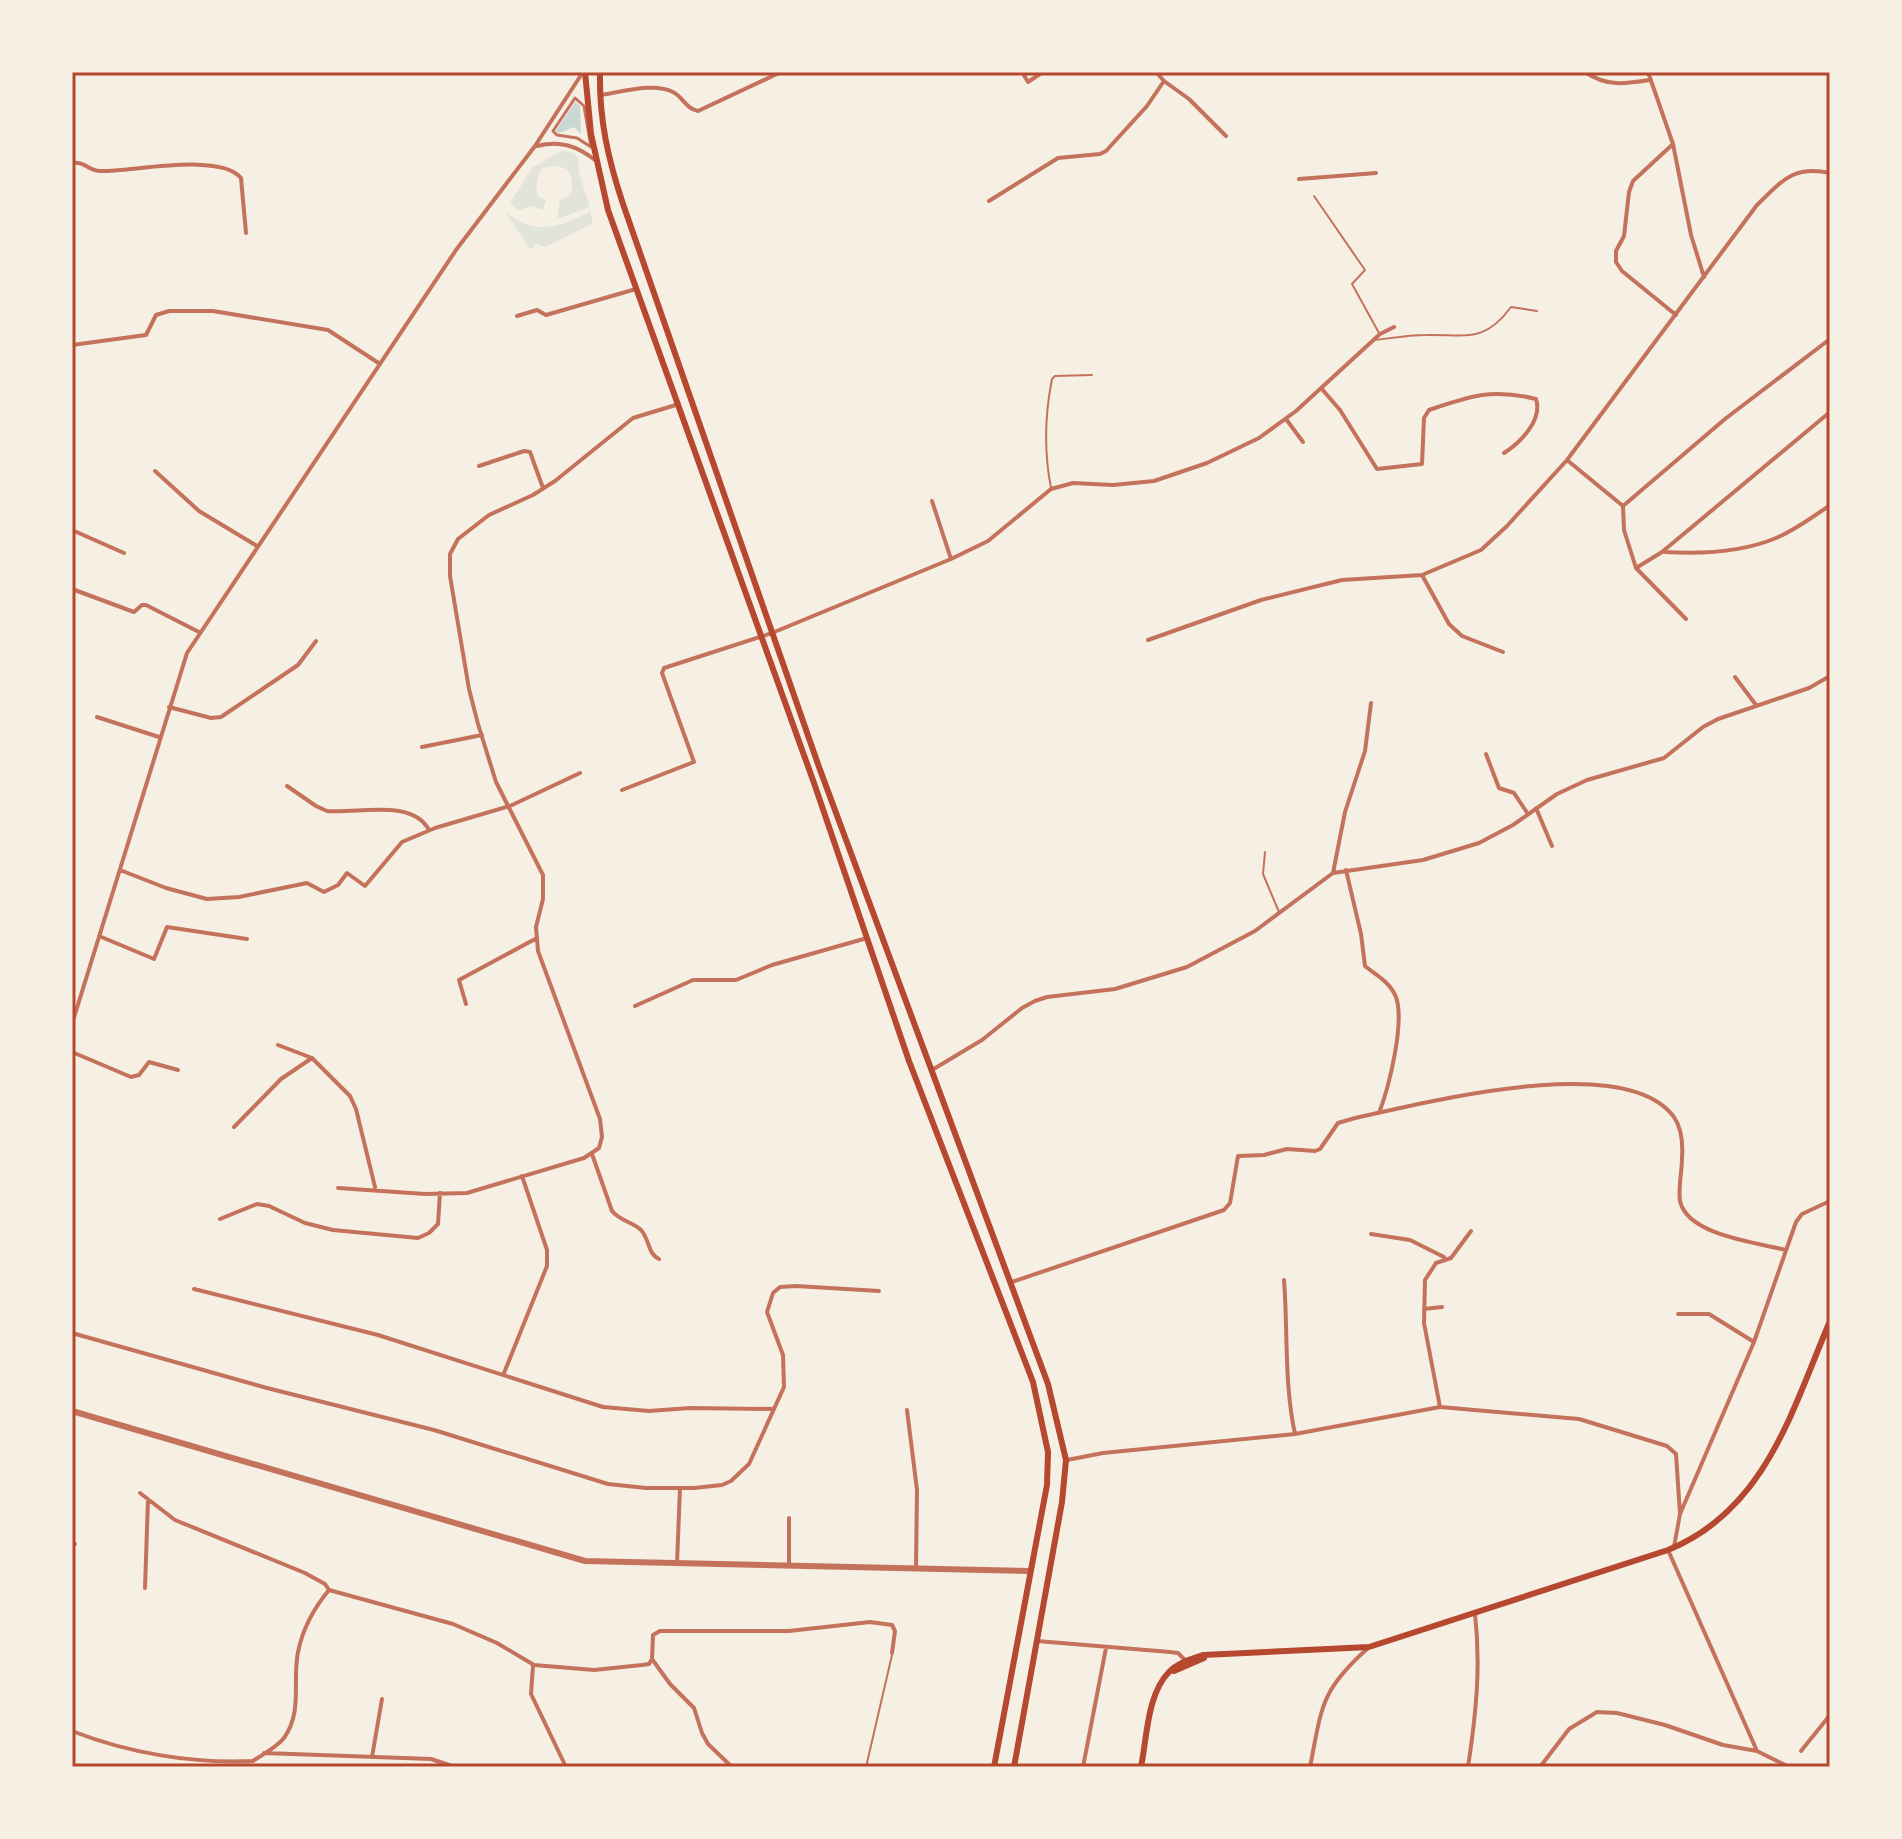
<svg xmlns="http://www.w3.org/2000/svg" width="1902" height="1839" font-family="'DejaVu Sans',sans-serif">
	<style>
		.green { fill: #e2e4dc }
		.water { fill: #c9d6d2 }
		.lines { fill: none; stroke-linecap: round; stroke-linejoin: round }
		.service { stroke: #c5725c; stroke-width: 2 }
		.pedestrian { stroke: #c5725c; stroke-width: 3 }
		.minor { stroke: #c5725c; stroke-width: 4 }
		.tertiary { stroke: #c5725c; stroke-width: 6 }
		.secondary { stroke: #b5482f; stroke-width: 6 }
		.neatline { fill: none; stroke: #b5482f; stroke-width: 3 }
	</style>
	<rect width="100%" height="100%" fill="#f6efe4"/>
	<path class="green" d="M562,150L574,153L578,158L579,173L590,207L557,219L560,200L571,194C576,170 564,161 541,169C537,178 535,186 538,196L546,200L543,210L531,206L519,211L510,203L532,168Z
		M505,211C534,237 559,228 590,211L593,223L545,247L534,243L535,247L530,249Z"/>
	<path class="water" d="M575,102L580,106L581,134L574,127L559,133L556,131Z"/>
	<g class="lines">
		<path class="service" d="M1314,196L1365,270L1352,284L1379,333
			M1375,340C1392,338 1409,335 1426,335C1465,334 1484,344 1511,307L1537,311
			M1051,488C1044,452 1045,414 1052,379L1055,376L1092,375
			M1265,852L1263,874L1279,912
			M866,1767L892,1655"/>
		<path class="pedestrian" d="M575,98L584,106L591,147L577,138L557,135L553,131Z"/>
		<path class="minor" d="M1022,72L1028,82L1043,72
			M1585,72C1607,87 1625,84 1650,80
			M1648,72L1673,144L1691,235L1704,277
			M1164,81L1189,99L1226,136
			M601,95C622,92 654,82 673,92C683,97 686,109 698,111L781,72
			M1673,144L1633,181L1629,192L1624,236L1616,251V262L1622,271L1676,315
			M537,146C560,140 577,146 595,160
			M72,163C85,161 89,171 100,171C131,172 220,152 241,178L246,233
			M1299,179L1376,173
			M989,201L1058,158L1100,154L1106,151L1147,106L1164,81L1156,72
			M517,316L537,310L546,315L636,289
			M72,345L146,335L156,315L169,311H213L328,330L380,364
			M1321,388L1340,410L1377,469L1422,464L1424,418L1429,410C1470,396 1492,388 1536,399C1543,420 1520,443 1504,453
			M1286,419L1303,442
			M1567,460L1623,506L1624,530L1636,568L1686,619
			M479,466L524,451L530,452L543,488
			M155,471L199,511L257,546
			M932,501L951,559
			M1623,506L1725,419L1830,339
			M72,530L124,553
			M1665,552C1700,554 1743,552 1776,538C1795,530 1813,517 1830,505
			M1636,568L1662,552L1830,412
			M1422,575L1449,624L1462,636L1503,652
			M72,589L134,612L142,605H146L199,632
			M1148,640L1261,600L1342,580L1422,575L1481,550L1507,526L1567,460L1757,205C1782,181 1793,165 1830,173
			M1735,677L1756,705
			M169,707L211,718L221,717L298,665L316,641
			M97,717L159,737
			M422,747L482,735
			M1486,754L1499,788L1514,793L1528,814
			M287,786L316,806L327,811C358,814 412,798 429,830
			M622,790L694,762L662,673L664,668L772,633L951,559L988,541L1051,489L1073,483L1113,485L1154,481L1207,463L1259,438L1296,411L1380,334L1394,327
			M1536,808L1552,846
			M120,870L166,888L207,899L239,897L307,883L324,892L338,885L347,873L365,886L402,842L435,828L510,806L580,773
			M1346,870L1361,934L1365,966C1376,975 1390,982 1396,997C1405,1023 1389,1087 1379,1113
			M1333,873L1345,812L1365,751L1371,703
			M99,936L154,959L167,927L247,939
			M466,1004L459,980L537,938
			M635,1006L693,980H736L772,965L867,938
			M72,1024L187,653L456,250L535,146L583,72
			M278,1045L312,1058L350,1096L356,1109L375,1187
			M72,1052L131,1077L139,1075L149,1062L178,1070
			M932,1070L982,1040L1022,1008L1035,1001L1047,997L1115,989L1187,967L1255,931L1333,873L1423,860L1479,843L1513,825L1557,794L1587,780L1664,758L1703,727L1718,719L1809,688L1830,676
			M234,1127L281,1079L312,1058
			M592,1154L612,1211C620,1221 633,1222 641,1230C650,1240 647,1253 659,1259
			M338,1188L425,1194L467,1193L584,1158L599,1148L602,1137L600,1119L538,951L536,927L543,899V875L496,782L478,724L469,689L450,576V554L458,539L489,515L533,495L555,481L633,418L679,404
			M220,1219L257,1204L269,1206L305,1223L333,1230L418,1238L429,1233L438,1224L440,1193
			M1371,1234L1410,1240L1444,1257
			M1284,1280C1288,1332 1284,1383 1295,1434
			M1012,1282L1224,1210L1230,1203L1238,1156L1264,1155L1287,1149L1315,1151L1320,1149L1338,1123L1355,1118C1425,1103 1625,1050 1674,1117C1682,1129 1683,1144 1682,1158C1682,1172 1678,1187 1680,1201C1687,1235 1757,1243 1786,1250
			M194,1289L378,1335L603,1407L649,1411L690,1408L774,1409
			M1424,1309L1442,1307
			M1678,1314H1709L1754,1342
			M72,1333L267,1388L434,1430L608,1484L646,1488H694L722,1485L731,1481L749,1464L784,1387L783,1355L767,1312L773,1293L780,1287L796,1286L879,1291
			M504,1373L547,1266V1250L522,1176
			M1440,1407L1424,1323L1425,1280L1436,1263L1451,1258L1471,1231
			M907,1410L917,1490L916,1568
			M1067,1460L1103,1453L1295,1434L1440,1407L1579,1419L1667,1446L1676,1454L1680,1514
			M140,1493L175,1520L305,1573L325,1584L329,1590
			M72,1544H75
			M1674,1547L1680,1514L1754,1342L1796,1222L1802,1214L1830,1201
			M1668,1550L1757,1751
			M677,1563L680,1488
			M789,1565V1518
			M145,1588L148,1499
			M1037,1641L1170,1652L1178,1653L1186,1661
			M652,1659L653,1635L660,1631H789L870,1622L892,1625L895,1631L892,1653
			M652,1659L670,1684L694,1708L702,1733L708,1744L732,1767
			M533,1666L531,1694L566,1767
			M72,1731C128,1753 193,1764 253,1761
			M1801,1751L1830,1715
			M264,1753L431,1759L455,1767
			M372,1757L382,1699
			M253,1761C263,1754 276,1748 284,1738C303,1711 292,1682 298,1652C303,1627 314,1608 329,1590L453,1624L497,1643L534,1665L594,1670L642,1665L649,1664L652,1659
			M1083,1767L1106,1648
			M1310,1767C1322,1707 1320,1691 1367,1649
			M1468,1767C1476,1715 1481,1666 1475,1614
			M1540,1767L1569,1729L1597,1712L1617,1713L1665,1725L1723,1745L1757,1751L1789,1767"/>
		<path class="tertiary" d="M72,1411L585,1561L1030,1571"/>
		<path class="secondary" d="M585,72L591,134L608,210L814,783L909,1061L1033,1382L1048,1452L1047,1485L994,1767
			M600,72C599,119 608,159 623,204L819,767L1048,1384L1066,1460L1062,1502L1014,1767
			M1174,1671L1204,1658
			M1141,1767C1147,1738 1147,1694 1169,1672C1177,1663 1192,1659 1203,1655L1369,1647L1668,1550C1766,1510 1792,1410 1830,1321"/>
	</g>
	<rect width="1902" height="1839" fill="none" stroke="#f6efe4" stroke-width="148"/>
	<rect x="74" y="74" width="1754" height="1691" class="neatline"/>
</svg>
